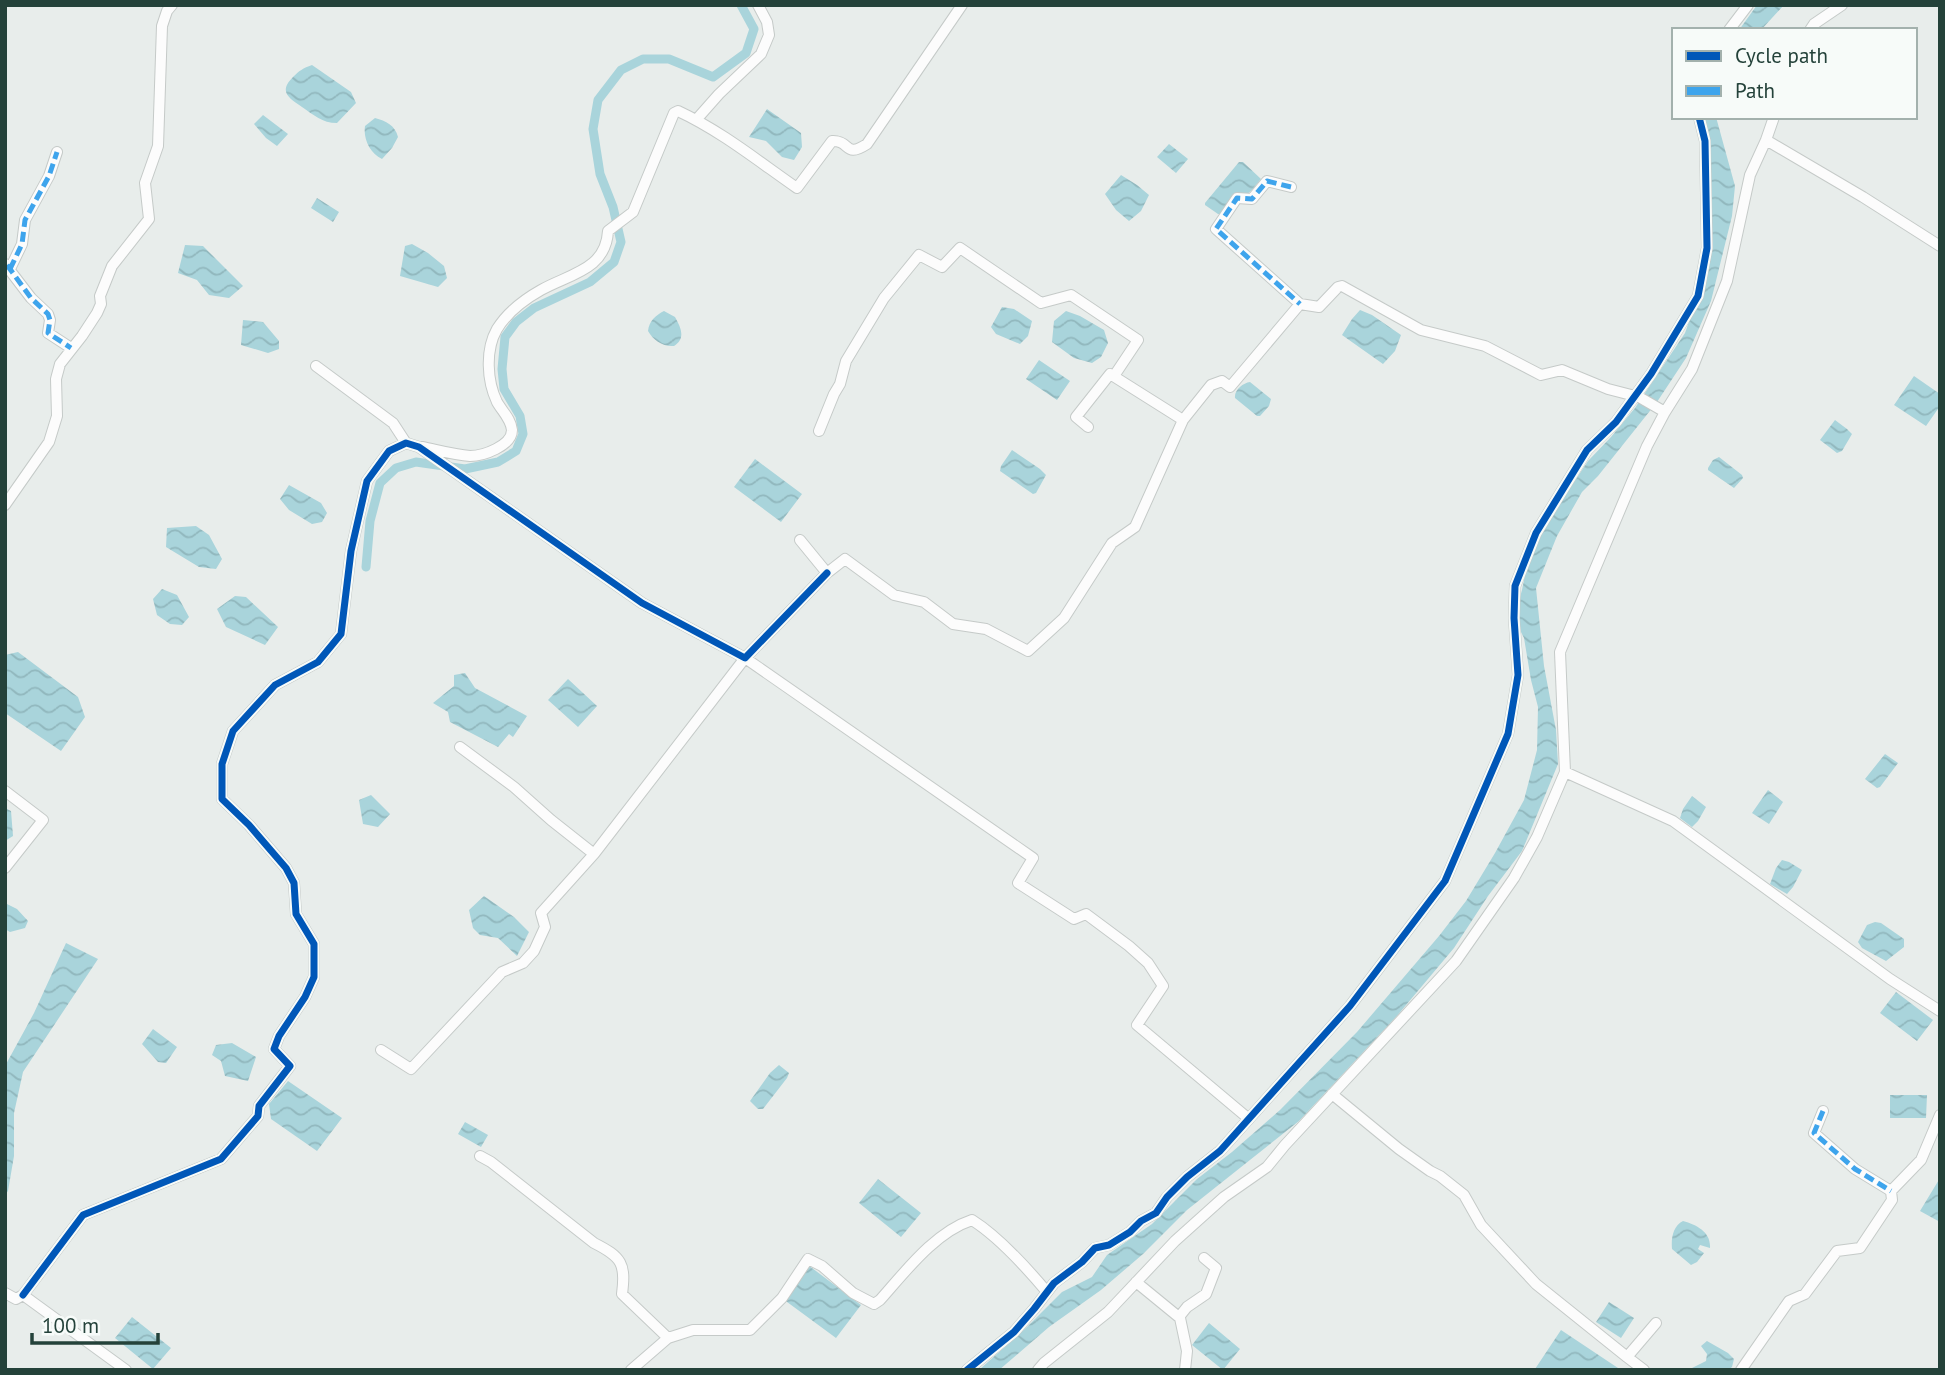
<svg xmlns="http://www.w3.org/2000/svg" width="1945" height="1375" font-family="'PT Sans',sans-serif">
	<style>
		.water { fill: url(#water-waves) }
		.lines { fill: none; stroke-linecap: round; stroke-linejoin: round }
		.canal { stroke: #a9d4db; stroke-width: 9 }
		.minor-casing { stroke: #c5cac8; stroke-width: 12 }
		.minor { stroke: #fcfcfc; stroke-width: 10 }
		.quiet { stroke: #3ea4ec; stroke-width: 5; stroke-dasharray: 10 5; stroke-linecap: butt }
		.cycleway-casing { stroke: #f7fbf9; stroke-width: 11 }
		.cycleway { stroke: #0057b8; stroke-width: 7 }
	</style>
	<defs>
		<pattern id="water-waves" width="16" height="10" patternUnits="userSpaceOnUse" patternTransform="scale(1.75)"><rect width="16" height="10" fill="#a9d4db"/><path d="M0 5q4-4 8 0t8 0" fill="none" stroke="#91b7bd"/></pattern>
	</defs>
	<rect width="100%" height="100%" fill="#e8edeb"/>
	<path class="water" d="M1757,5H1784L1761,30H1739Z
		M312,65L351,92L356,103L337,123C322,123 314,115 302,107C289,98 278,92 293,77C299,71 303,68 312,65Z
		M767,109L801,133L802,147L794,160L782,157L766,141L749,137Z
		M263,115L288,134L277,146L266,138L254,124Z
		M1705,117H1716L1735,186L1732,216L1711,301L1686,358L1657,402L1598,476L1582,492L1557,536L1536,588L1544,666L1556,730L1558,764L1522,851L1488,896L1454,948L1396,1017L1299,1121L1187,1210L1143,1254L1101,1290L1049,1327L999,1370H979L1028,1326L1062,1292L1092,1277L1107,1255L1152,1224L1197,1179L1232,1152L1280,1110L1357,1032L1439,936L1466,901L1495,853L1524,800L1537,750L1538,707L1531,680L1524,638L1514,618L1522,590L1527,565L1543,529L1588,461L1611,437L1635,408L1685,333L1698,296L1711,219V173L1708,134Z
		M375,118C386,121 395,125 398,137L392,148L382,159C370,153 363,139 365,126Z
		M1169,144L1188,159L1176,173L1157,157Z
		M1239,162H1243L1261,179L1251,191L1221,214H1218L1205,205V203Z
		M1121,175L1137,185L1149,195L1141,211L1129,221L1116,210L1105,194Z
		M317,198L339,212L333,222L311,208Z
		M412,244L428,253L444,266L447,278L438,287L400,276L405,246Z
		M185,245L203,246L243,286L229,298L209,295L197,280L178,273Z
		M1002,307L1014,309L1032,321L1028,336L1020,344L996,334L991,327Z
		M1360,310L1372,315L1401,335L1395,351L1383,364L1342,335L1352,319Z
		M664,311L675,317C681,328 686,338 674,346C663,347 653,340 648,331C649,321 656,315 664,311Z
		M1066,311L1080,316L1104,330L1108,343L1101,357L1092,363L1074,358L1052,342L1054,321Z
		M243,320L263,322L279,341V349L268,353L241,345Z
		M1039,360L1070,381L1057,400L1026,379Z
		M1914,376L1940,394V406L1926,426L1894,405Z
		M1250,382L1271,399L1269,406L1260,416H1257L1235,398C1234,390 1243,383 1250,382Z
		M1835,420L1847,429L1852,434L1842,451L1837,453L1820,440Z
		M1012,450L1040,469L1046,475L1036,493L1033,494L1000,471L1001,466Z
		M1719,457L1742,475L1743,478L1734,488L1708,470V468L1713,460Z
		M755,459L802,494L781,522L734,487Z
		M289,485L321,503L327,513L322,522L312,524L289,510L280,499Z
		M196,526L209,535L222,559L216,569L199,567L166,547L167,528Z
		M162,589L177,595L189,617L182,625L170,624L157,615L153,599Z
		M235,596L246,597L278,627L265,645L226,627L217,609Z
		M18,652L78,697L85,717L61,751L5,713V655Z
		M465,673L475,688L527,716L513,737L509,734L498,747L450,722L448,712L433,703L454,686V675Z
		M568,679L597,706L578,727L548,700Z
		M1885,754L1898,763L1880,787L1877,788L1865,779Z
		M1768,790L1783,802L1769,824L1752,813Z
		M371,795L390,814L378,827L363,824L359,800Z
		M1692,796L1706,807L1698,821L1692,827L1680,818L1683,809Z
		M5,808L11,811L13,836L5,841Z
		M1782,860L1789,862L1802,870L1793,887L1787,894L1770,884L1776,868Z
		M484,896L514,917L529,932L517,956L498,938L480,935L473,928L469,910Z
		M5,903L17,909L28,921L25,928L10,932L5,929Z
		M1875,922L1881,923L1904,939V947L1886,961L1862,948L1858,942L1867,925Z
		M66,943L98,959L23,1072L14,1113V1156L8,1191L5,1195V1066L34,1013Z
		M1896,992L1933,1020L1917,1041L1880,1013Z
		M153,1029L177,1047L166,1063L158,1062L142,1044Z
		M232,1043L256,1057L248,1081L225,1076L221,1061L212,1055L216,1045Z
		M779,1065L789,1073L787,1078L763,1109H758L750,1101L770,1073Z
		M288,1081L342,1118L317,1151L271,1119L269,1104Z
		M1890,1095H1927L1926,1118H1890Z
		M465,1122L488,1135L481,1147L458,1134Z
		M1940,1178V1222L1920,1211Z
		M878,1179L921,1213L901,1237L859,1203Z
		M1683,1221C1697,1225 1711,1232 1710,1248L1700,1245L1698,1249L1704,1253L1697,1262L1691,1265L1672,1249C1671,1238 1673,1226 1683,1221Z
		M808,1265L861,1305L836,1338L783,1299Z
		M1609,1302L1634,1318L1621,1338L1596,1322Z
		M132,1317L171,1348L153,1369L115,1338Z
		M1209,1323L1240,1349L1223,1370L1192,1345Z
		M1561,1330L1621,1370L1535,1369Z
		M1707,1341L1728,1353L1734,1359L1732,1367L1728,1370H1688L1706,1361L1707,1354L1701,1346Z"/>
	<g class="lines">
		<path class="canal" d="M366,567L370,521L380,483L396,468L416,462L465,469L498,462L516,451L523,434L520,416L504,389L502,369L505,337L516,322L534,308L590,282L614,262L621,242L613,207L600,174L593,129L598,100L621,70L643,59H669L713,77L746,53L754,29L741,5"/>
		<g class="minor-casing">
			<path id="minor" d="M1729,30L1748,5
				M1810,30L1814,24L1842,5
				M1774,117L1766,140L1863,197L1940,246
				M696,120L719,94L761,54L769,35L767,22L758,5
				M1291,187L1267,181L1252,199L1237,198L1216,229L1300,304L1319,307L1338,287L1342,286L1421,330L1485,346L1541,375L1562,370L1608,389L1639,397L1665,412L1692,369L1727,281L1750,175L1766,140
				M5,264L31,298L48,314L50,320L48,333L71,348
				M10,269L22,244L25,220L49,176L57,152
				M316,366L393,423L406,443
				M1088,427L1076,417L1110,374L1183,420
				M819,431L834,394L840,384L846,361L884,298L919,255L942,267L960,248L1041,303L1071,295L1138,340L1114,376
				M422,447C437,450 454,455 470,456C483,456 512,446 512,430C511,419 502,411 497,402C487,381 485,350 497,329C507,313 525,299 541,290C569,274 606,270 608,231L633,212L674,113L678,111C721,131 758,161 797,188L832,141C851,140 844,159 867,144L962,5
				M5,505L49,442L57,416L56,379L60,364L82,336L97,313L101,304L100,296L112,266L149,219L145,183L158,146L162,26L167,11L172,5
				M800,540L827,573L845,559L894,595L924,602L953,624L986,629L1028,651L1064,618L1112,543L1135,527L1183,420L1211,385L1222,381L1230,387L1300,304
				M460,747L514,787L551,820L594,854
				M1565,772L1673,821L1890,979L1940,1011
				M5,791L43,820L5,868
				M381,1050L411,1069L502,972L523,963L534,951L545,927L541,913L594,854L745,658L1033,858L1018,883L1074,919L1086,914L1129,946L1148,963L1163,986L1137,1025L1249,1119
				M1332,1094L1399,1149L1430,1171L1440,1176L1464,1195L1481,1225L1536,1284L1627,1357
				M1823,1111L1814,1133L1855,1169L1891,1191
				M480,1156L491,1162L594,1243C622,1257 626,1264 622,1294L668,1338
				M1136,1282L1180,1318L1187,1351L1185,1370
				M5,1293L16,1299L23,1295L126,1370
				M23,1295L83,1215L221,1159L258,1116L259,1106L290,1066L274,1049L279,1036L305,997L314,977V944L296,914L294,883L286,868L249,825L222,799V764L233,731L275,685L318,662L341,634L351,551L367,481L389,451L406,443L419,447L642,603L745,658L827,573
				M1179,1317L1187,1307L1206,1294L1216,1268L1204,1258
				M631,1370L668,1338L693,1330H750L782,1298L808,1259L822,1266L853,1293L874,1304L880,1300C905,1272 935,1232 972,1220C999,1237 1026,1267 1047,1292
				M967,1370L1014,1332L1034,1309L1054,1283L1082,1262L1095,1248L1109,1245L1130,1232L1141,1221L1156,1213L1167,1197L1187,1177L1220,1151L1350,1006L1445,881L1508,734L1518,675L1514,618L1515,586L1536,533L1587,450L1616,422L1651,374L1698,296L1707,248L1705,141L1699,117
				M1038,1370L1044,1363L1108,1312L1175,1241L1224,1197L1267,1167L1285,1145L1456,961L1514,878L1537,837L1565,772L1560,652L1647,446L1665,412
				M1644,1370L1627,1357L1656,1323
				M1741,1370L1789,1301L1805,1294L1837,1251L1860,1248L1892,1200L1891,1191L1921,1160L1940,1115"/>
		</g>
		<use href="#minor" class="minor"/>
		<path class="quiet" d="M1291,187L1267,181L1252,199L1237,198L1216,229L1300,304
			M7,265L31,298L48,314L50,320L48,333L71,348
			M10,269L22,244L25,220L49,176L57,152
			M1823,1111L1814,1133L1855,1169L1891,1191"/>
		<g class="cycleway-casing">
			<path id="cycleway" d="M23,1295L83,1215L221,1159L258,1116L259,1106L290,1066L274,1049L279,1036L305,997L314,977V944L296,914L294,883L286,868L249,825L222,799V764L233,731L275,685L318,662L341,634L351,551L367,481L389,451L406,443L419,447L642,603L745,658L827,573
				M967,1370L1014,1332L1034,1309L1054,1283L1082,1262L1095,1248L1109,1245L1130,1232L1141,1221L1156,1213L1167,1197L1187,1177L1220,1151L1350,1006L1445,881L1508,734L1518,675L1514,618L1515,586L1536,533L1587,450L1616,422L1651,374L1698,296L1707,248L1705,141L1699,117"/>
		</g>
		<use href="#cycleway" class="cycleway"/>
	</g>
	<rect width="1945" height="1375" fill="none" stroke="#24423a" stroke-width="14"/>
	<rect x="1672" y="28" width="245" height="91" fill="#f7fbf9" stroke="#a3b1ad" stroke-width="2"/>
	<rect x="1686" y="51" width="35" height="10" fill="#0057b8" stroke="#a3b1ad" stroke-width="2"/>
	<text x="1735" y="63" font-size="21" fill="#24423a">Cycle path</text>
	<rect x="1686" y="86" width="35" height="10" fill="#3ea4ec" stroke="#a3b1ad" stroke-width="2"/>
	<text x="1735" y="98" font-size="21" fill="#24423a">Path</text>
	<path d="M32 1333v10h126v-10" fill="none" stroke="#24423a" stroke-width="3.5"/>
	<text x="42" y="1333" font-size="21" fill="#24423a" stroke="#f7fbf9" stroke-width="5" paint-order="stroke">100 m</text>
</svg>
